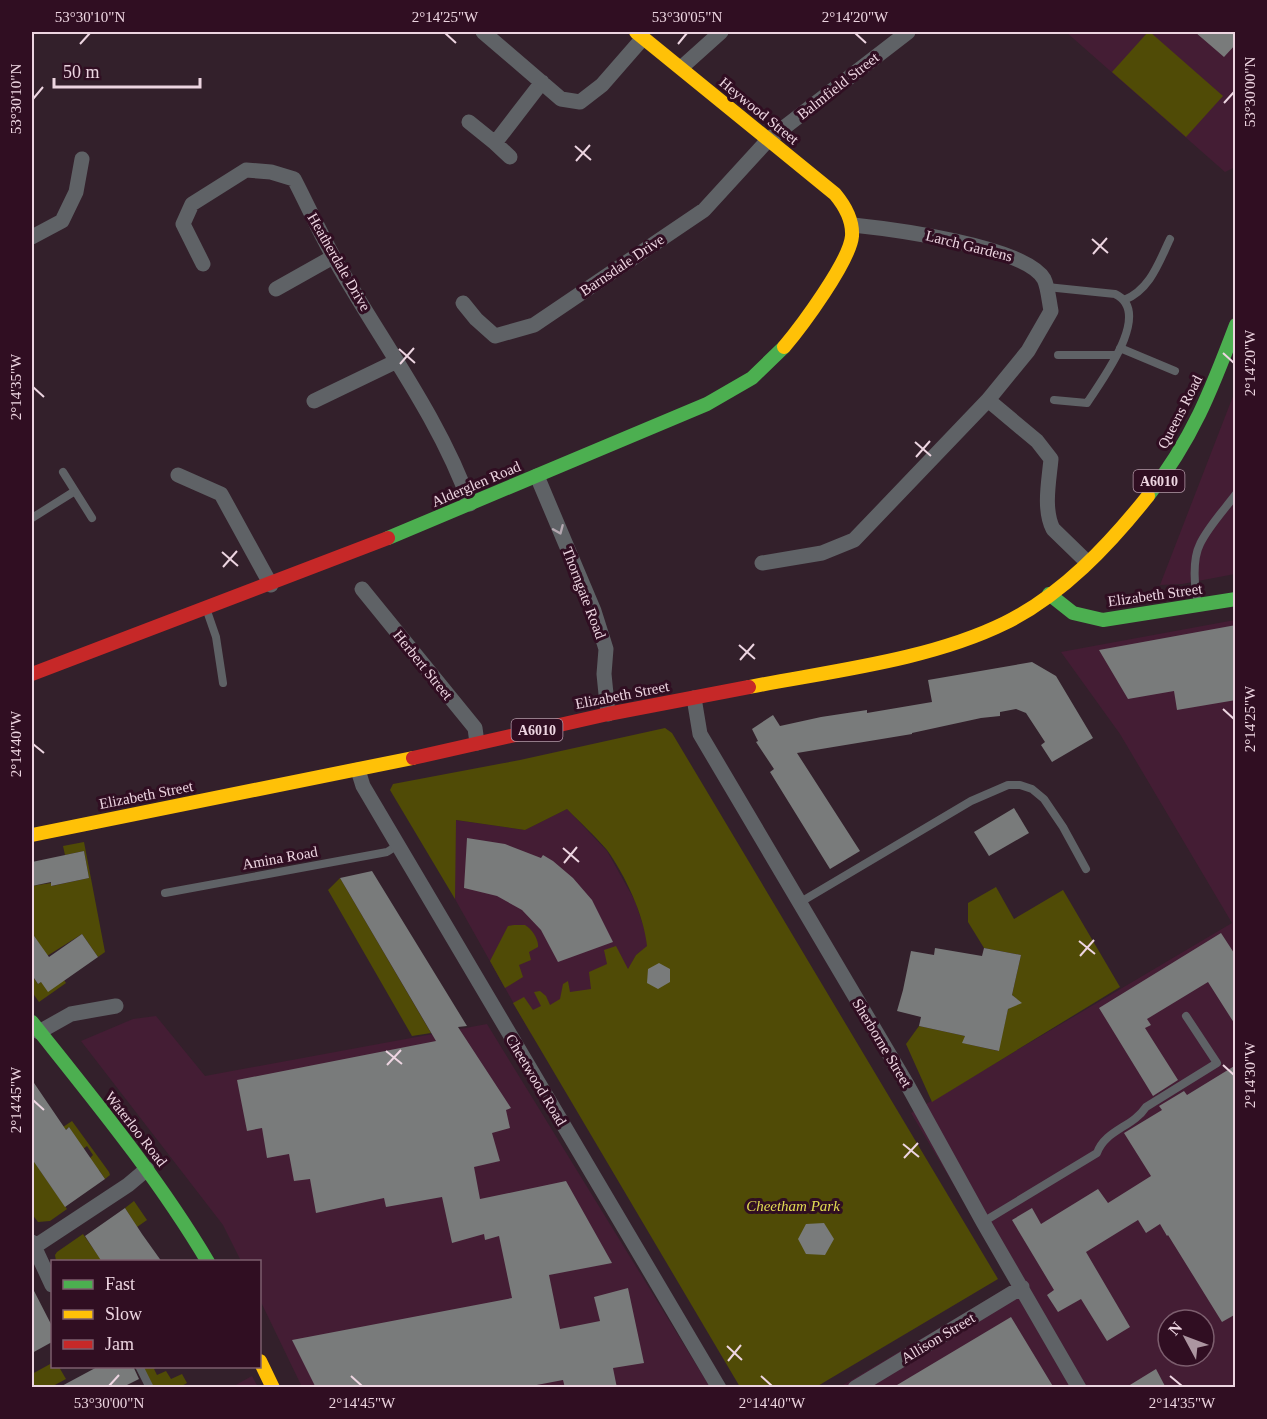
<svg xmlns="http://www.w3.org/2000/svg" width="1267" height="1419" font-family="'Times New Roman',serif">
	<style>
		.built { fill: #441d34; fill-rule: evenodd }
		.green { fill: #504b06 }
		.building { fill: #797b7b }
		.lines { fill: none; stroke-linecap: round; stroke-linejoin: round }
		.lane { stroke: #5f6266; stroke-width: 8 }
		.street { stroke: #5f6266; stroke-width: 15 }
		.fast { stroke: #4caf50; stroke-width: 14 }
		.slow { stroke: #ffc107; stroke-width: 14 }
		.jam { stroke: #c62828; stroke-width: 14 }
		.oneway { stroke: #b4a7b0 }
		.ticks { fill: none; stroke: #edd5e1; stroke-width: 2 }
		.labels { text-anchor: middle; dominant-baseline: central; stroke-width: 6; stroke-linejoin: round; paint-order: stroke }
		.shield { fill: #300e22; stroke: #b499a8; stroke-width: 1.5 }
		.shield-label { font-size: 14px; font-weight: bold; fill: #edd5e1 }
		.street-label { font-size: 15px; fill: #edd5e1; stroke: #300e22 }
		.park-label { font-size: 15px; font-style: italic; fill: #e3dd53; stroke: #300e22 }
		.neatline { fill: none; stroke: #edd5e1; stroke-width: 2 }
		.ticks-label { font-size: 15px; text-anchor: middle; fill: #edd5e1 }
	</style>
	<rect width="100%" height="100%" fill="#33202b"/>
	<path class="built" d="M1066,32H1235V167L1225,172Z
		M1235,391V574L1182,584L1160,585Z
		M1235,620V1387L838,1388L1013,1284L911,1113L1232,923L1120,734L1061,652ZM1168,1320H1204V1356H1168Z
		M567,809L607,851L635,901L646,934L648,946L636,955L628,970L531,1034L455,899V820L525,830Z
		M156,1016L205,1076L487,1024L710,1387H302L260,1300V1262L241,1261L223,1225L81,1041L133,1019Z
		M252,1376L258,1387H232Z"/>
	<path class="green" d="M1148,32H1150L1223,96L1186,137L1112,72Z
		M665,728L672,733L998,1279L816,1387H740L513,1003L524,997L533,1010L541,1006L534,992L540,991L546,996L550,1005L560,999L563,984L568,981L570,992L591,989L589,972L607,964L604,950L616,946L628,969L636,955L647,946C644,915 625,875 607,850C595,836 580,822 567,809L525,830L456,820L455,899L390,790L393,784L520,760Z
		M84,842L105,952L98,957L82,934L47,956L32,933V913L33,912L32,910V886L51,883L52,886L89,878L84,851L65,855L63,846Z
		M340,878L431,1033L412,1036L328,890Z
		M996,887L1014,919L1063,890L1120,987L932,1102L906,1044L919,1026L965,1036L963,1043L998,1051L1008,1009L1019,1001L1012,995L1021,955L984,948L968,922V903Z
		M514,925C515,925 524,925 525,925C532,929 539,940 538,947L529,952L531,960L519,965L523,977L505,988L490,961L508,926Z
		M32,968L36,975L33,977L38,984L41,982L64,980L66,983L39,1002L32,992Z
		M72,1121L109,1172L110,1175L105,1179L99,1170L95,1172L90,1158L93,1155L87,1146L83,1149L69,1127L32,1154V1132L39,1143Z
		M32,1159L36,1164L38,1163L41,1172L67,1209L50,1221L38,1222L32,1214Z
		M134,1201L147,1220L137,1227L125,1208Z
		M83,1234L102,1261H56L55,1255L57,1252Z
		M52,1363V1366L59,1367L66,1379L51,1387H32V1374Z
		M142,1367H157L154,1369L157,1375L166,1371L171,1379L182,1374L187,1383L180,1387H153Z"/>
	<path class="building" d="M1195,32H1236V44L1224,57Z
		M1236,625V700L1177,710L1174,691L1128,699L1099,650Z
		M1032,662L1056,676L1093,738L1052,762L1041,745L1045,742L1026,713L1016,709L1000,712V716L981,718L912,733V734L797,753L860,851L830,869L770,772L774,769L756,742L758,741L752,729L773,715L780,726L821,717L867,710V713L932,702L928,680Z
		M1014,808L1029,833L989,856L974,832Z
		M467,838L505,844L541,858L543,855L553,861L573,878L592,900L613,942L558,962L541,930L522,910L497,896L464,888Z
		M84,851L89,878L51,886V882L32,886V862Z
		M372,871L467,1026L458,1027L511,1108L506,1110L510,1128L492,1133L500,1161L474,1167L480,1199L566,1181L612,1263L549,1275L560,1329L600,1321L594,1297L628,1288L644,1363L613,1368L617,1388H565L563,1380L521,1388H316L292,1340L512,1298L499,1236L485,1240L484,1234L452,1243L442,1197L386,1207L384,1198L316,1213L310,1179L294,1181L289,1154L267,1158L262,1128L247,1131L237,1080L436,1041L340,878Z
		M32,933L49,957L82,934L98,957L48,992L41,982L38,984L32,975Z
		M1221,933L1236,956V1026L1208,982L1147,1019L1151,1025L1145,1028L1178,1080L1153,1096L1099,1008Z
		M935,948L982,956L984,948L1021,955L1012,995L1022,1003L1008,1009L999,1051L962,1043L965,1036L919,1026L921,1017L897,1011L903,990L911,951L934,955Z
		M659,963L670,969V982L658,989L647,983L648,969Z
		M1236,1065V1314L1222,1322L1168,1235L1167,1236L1160,1224L1146,1233L1138,1220L1086,1252L1130,1327L1107,1341L1081,1299L1058,1312L1047,1295L1054,1290L1012,1220L1032,1208L1041,1224L1098,1189L1108,1203L1151,1176L1124,1133L1162,1110L1159,1106L1184,1091L1187,1095Z
		M32,1080L66,1130L69,1127L105,1179L65,1207L32,1159Z
		M125,1208L142,1234L162,1262H102L85,1236Z
		M824,1223L834,1239L825,1255L806,1254L798,1239L806,1224Z
		M32,1287L52,1326V1342L32,1353Z
		M1011,1317L1054,1388H892Z
		M99,1366H133L139,1379L121,1388H58Z
		M1156,1369L1166,1388H1125Z"/>
	<g class="lines">
		<path class="lane" d="M1047,287L1115,294C1154,312 1101,381 1087,403L1054,400
			M1124,300C1150,290 1159,262 1170,239
			M1120,348L1175,371
			M1058,355H1116
			M63,472L92,518
			M32,518L75,491
			M1199,605C1194,589 1192,560 1200,544C1208,527 1224,510 1236,494
			M207,611L216,637L223,683
			M165,893L387,852L398,845
			M799,903L971,801L1008,785H1020L1032,789L1044,799L1063,827L1086,869
			M983,1222L1097,1153C1105,1130 1133,1127 1146,1107L1217,1063L1186,1016
			M139,1366L150,1388"/>
		<path class="street" d="M483,32L561,99L580,102L602,85L643,38
			M682,67L721,32
			M469,122L495,143L542,82
			M495,143L510,157
			M853,225C891,229 1025,246 1044,279C1048,287 1049,301 1051,311L1028,351L988,400L1037,441L1051,459C1049,481 1043,509 1053,529L1087,562
			M32,237L62,221L76,192L82,159
			M203,264L183,224L192,204L246,170L271,172L294,179C307,204 319,231 333,256C378,337 439,416 470,504
			M276,289L333,257
			M463,303L476,319L495,336L534,325L704,210L768,140L908,32
			M314,401L397,361
			M178,475L221,494L271,585
			M537,476L594,611L606,649L604,674L608,714
			M762,563L822,553L854,540L988,400
			M362,589L475,728L477,743
			M694,698L700,734L908,1086L983,1222L1079,1388
			M358,770L363,786L719,1388
			M39,1032L71,1014L116,1006
			M32,1242L52,1285
			M34,1247L128,1185L147,1169
			M855,1388L1022,1287"/>
		<path class="fast" d="M1148,496C1192,440 1211,391 1236,325
			M388,538L707,404L752,378L784,347
			M1049,594L1073,613L1103,620L1236,599
			M32,1022C94,1100 157,1176 208,1262"/>
		<path class="slow" d="M636,32L835,194C845,206 853,220 852,236C850,261 801,327 784,347
			M749,687C831,671 930,660 1005,623C1062,595 1109,545 1148,496
			M32,835L413,758
			M260,1361L273,1388"/>
		<path class="jam" d="M32,674L388,538
			M413,758L608,714L749,687"/>
	</g>
	<defs><path id="oneway-chevron" d="M-2-3.5L2.5 0L-2 3.5" fill="none" stroke-width="1.6" stroke-linecap="round" stroke-linejoin="round" transform="scale(1.5)"/></defs>
	<use class="oneway" href="#oneway-chevron" transform="translate(559 530) rotate(67)"/>
	<path class="ticks" d="M445,33L456,43M855,33L866,43M80,44L90,33M678,44L687,33M33,99L43,87M1224,103L1234,92M575,146L591,160M576,161L590,145M1092,239L1108,253M1093,254L1107,238M399,349L415,363M1223,353L1234,363M400,364L414,348M33,387L44,397M915,442L931,456M916,457L930,441M222,552L238,566M223,567L237,551M739,645L755,659M740,660L754,644M1223,709L1234,719M33,744L44,753M563,848L579,862M564,863L577,847M1079,941L1095,954M1080,956L1094,940M386,1051L402,1064M387,1065L401,1050M1223,1065L1234,1075M33,1100L44,1110M903,1144L919,1157M904,1158L918,1143M727,1346L742,1360M728,1361L741,1345M351,1376L362,1386M761,1376L772,1386M1170,1376L1182,1386M109,1386L119,1375"/>
	<g class="labels">
		<g class="shield">
			<rect x="1133.5" y="470" width="51" height="22" rx="4.5"/>
			<rect x="511.5" y="719" width="51" height="22" rx="4.5"/>
		</g>
		<g class="shield-label">
			<text x="1159" y="481">A6010</text>
			<text x="537" y="730">A6010</text>
		</g>
		<g class="street-label">
			<text transform="translate(838 86) rotate(-38)">Balmfield Street</text>
			<text transform="translate(759 111) rotate(39)">Heywood Street</text>
			<text transform="translate(969 246) rotate(14)">Larch Gardens</text>
			<text transform="translate(339 262) rotate(60)">Heatherdale Drive</text>
			<text transform="translate(622 265) rotate(-34)">Barnsdale Drive</text>
			<text transform="translate(1180 412) rotate(-63)">Queens Road</text>
			<text transform="translate(476 484) rotate(-23)">Alderglen Road</text>
			<text transform="translate(584 593) rotate(69)">Thorngate Road</text>
			<text transform="translate(1155 595) rotate(-8)">Elizabeth Street</text>
			<text transform="translate(423 665) rotate(51)">Herbert Street</text>
			<text transform="translate(622 695) rotate(-11)">Elizabeth Street</text>
			<text transform="translate(146 795) rotate(-11)">Elizabeth Street</text>
			<text transform="translate(280 858) rotate(-10)">Amina Road</text>
			<text transform="translate(882 1043) rotate(59)">Sherborne Street</text>
			<text transform="translate(536 1080) rotate(59)">Cheetwood Road</text>
			<text transform="translate(136 1129) rotate(52)">Waterloo Road</text>
			<text transform="translate(938 1338) rotate(-31)">Allison Street</text>
		</g>
		<g class="park-label">
			<text x="793" y="1206">Cheetham Park</text>
		</g>
	</g>
	<rect width="1267" height="1419" fill="none" stroke="#300e22" stroke-width="66"/>
	<rect x="51" y="1260" width="210" height="108" fill="#300e22" stroke="#7c5e6e" stroke-width="1.5"/>
	<rect x="63" y="1280" width="30" height="9" fill="#4caf50" stroke="#7c5e6e" stroke-width="1.5"/>
	<text x="105" y="1290" font-size="18" fill="#edd5e1">Fast</text>
	<rect x="63" y="1310" width="30" height="9" fill="#ffc107" stroke="#7c5e6e" stroke-width="1.5"/>
	<text x="105" y="1320" font-size="18" fill="#edd5e1">Slow</text>
	<rect x="63" y="1340" width="30" height="9" fill="#c62828" stroke="#7c5e6e" stroke-width="1.5"/>
	<text x="105" y="1350" font-size="18" fill="#edd5e1">Jam</text>
	<g transform="translate(1186 1338) rotate(311)"><circle r="28" fill="#300e22" stroke="#7c5e6e" stroke-width="1.5"/>
	<path d="M0-4.5L10 22L0 15L-10 22Z" fill="#ac96a1"/>
	<text y="-9" font-size="16" font-weight="bold" text-anchor="middle" fill="#edd5e1">N</text>
	</g>
	<path d="M54 78v9h146v-9" fill="none" stroke="#edd5e1" stroke-width="3"/>
	<text x="63" y="78" font-size="18" fill="#edd5e1" stroke="#300e22" stroke-width="4.5" paint-order="stroke">50 m</text>
	<rect x="33" y="33" width="1201" height="1353" class="neatline"/>
	<g class="ticks-label">
		<text x="90" y="22">53°30'10"N</text>
		<text x="445" y="22">2°14'25"W</text>
		<text x="687" y="22">53°30'05"N</text>
		<text x="855" y="22">2°14'20"W</text>
		<text transform="translate(1250 92) rotate(-90)" y="5">53°30'00"N</text>
		<text transform="translate(16 99) rotate(-90)" y="5">53°30'10"N</text>
		<text transform="translate(1250 363) rotate(-90)" y="5">2°14'20"W</text>
		<text transform="translate(16 387) rotate(-90)" y="5">2°14'35"W</text>
		<text transform="translate(1250 719) rotate(-90)" y="5">2°14'25"W</text>
		<text transform="translate(16 744) rotate(-90)" y="5">2°14'40"W</text>
		<text transform="translate(1250 1075) rotate(-90)" y="5">2°14'30"W</text>
		<text transform="translate(16 1100) rotate(-90)" y="5">2°14'45"W</text>
		<text x="109" y="1408">53°30'00"N</text>
		<text x="362" y="1408">2°14'45"W</text>
		<text x="772" y="1408">2°14'40"W</text>
		<text x="1182" y="1408">2°14'35"W</text>
	</g>
</svg>
